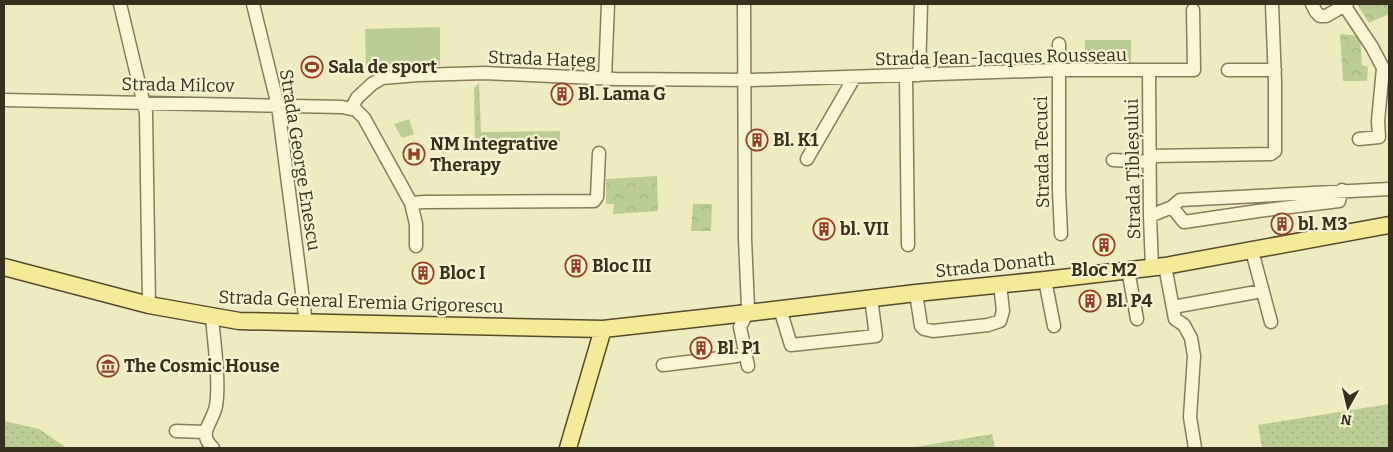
<svg xmlns="http://www.w3.org/2000/svg" width="1393" height="452" font-family="Bitter,serif">
	<style>
		.grass { fill: url(#grass-dots) }
		.park { fill: url(#park-crowns) }
		.pitch { fill: #bbcd95 }
		.lines { fill: none; stroke-linecap: round; stroke-linejoin: round }
		.minor-casing { stroke: #897c58; stroke-width: 15 }
		.major-casing { stroke: #56492c; stroke-width: 19 }
		.minor { stroke: #faf6d4; stroke-width: 12 }
		.major { stroke: #f4ea97; stroke-width: 16 }
		.labels { text-anchor: middle; dominant-baseline: central; stroke-width: 4.5; stroke-linejoin: round; paint-order: stroke }
		.street-label { font-size: 18px; fill: #38301d; stroke: #f6f3d1 }
		.poi-label { font-size: 18px; font-weight: bold; fill: #38301d; stroke: #f6f3d1; text-anchor: start }
	</style>
	<defs>
		<pattern id="grass-dots" width="8" height="8" patternUnits="userSpaceOnUse" patternTransform="scale(1.25)"><rect width="8" height="8" fill="#bbcd95"/><path d="M2 2h.1M6 6h.1" fill="none" stroke="#a2b080" stroke-width="1.8" stroke-linecap="round"/></pattern>
		<pattern id="park-crowns" width="20" height="18" patternUnits="userSpaceOnUse" patternTransform="scale(1.25)"><rect width="20" height="18" fill="#bbcd95"/><path d="M2 6a3 3 0 1 1 6 0M12 15a3 3 0 1 1 6 0" fill="none" stroke="#a2b080"/></pattern>
	</defs>
	<rect width="100%" height="100%" fill="#efebc1"/>
	<path class="grass" d="M1389,404V448H1262L1258,425Z
		M4,421L39,429L67,448H4Z
		M992,434L995,448H909Z"/>
	<path class="park" d="M1357,4H1389V14L1369,23Z
		M1340,34L1360,36L1362,65L1368,67L1367,81H1343Z
		M479,83L481,132L560,131V141L475,144L474,88Z
		M409,119L414,134L402,138L394,124Z
		M657,176L658,211L613,214L614,204H606V179Z
		M693,204H712L711,231H691Z"/>
	<path class="pitch" d="M440,27V66L366,68L365,29Z
		M1085,40H1131V67H1085Z"/>
	<g class="lines">
		<g class="minor-casing">
			<path id="minor" d="M120,4L146,113L149,305
				M253,4L278,106L306,323
				M744,4L745,239L748,307L747,313L740,327L748,366
				M1312,4L1316,12L1320,16H1326L1347,4
				M1344,5L1372,47L1383,68L1378,121L1379,137L1359,139
				M1059,44V190L1061,234
				M1228,70H1275
				M1149,71L1150,216L1152,267
				M919,75L921,4
				M906,76L908,245
				M605,79L608,4
				M4,100L342,107L356,110L364,118L411,203L416,224V246
				M351,109L357,98L372,84L382,78L418,75L485,73L616,79L752,80L1058,70H1194L1193,10
				M1150,156L1271,154L1275,151V82L1272,4
				M807,159L854,78
				M1113,160L1150,162
				M411,203L424,202L594,201L597,197L599,153
				M1172,207L1184,222L1258,211L1339,201L1342,190
				M1150,216L1172,207L1180,200L1389,189
				M1252,251L1271,322
				M1165,266L1175,319L1184,325L1191,338L1194,356L1190,417L1195,448
				M1128,270L1137,319
				M1045,280L1054,326
				M916,293L921,326L924,329L933,331L988,325L1000,321L1003,311L1000,284
				M1173,307L1262,291
				M780,309L791,345L876,336L871,298
				M212,317C214,343 220,381 216,406C212,424 197,433 213,448
				M663,365L737,356
				M176,431L206,432"/>
		</g>
		<g class="major-casing">
			<path id="major" d="M4,267L149,305L239,321L603,329L747,313L916,293L1045,280L1165,266L1389,225
				M568,448L603,329"/>
		</g>
		<use href="#minor" class="minor"/>
		<use href="#major" class="major"/>
	</g>
	<defs>
		<g id="stadium-ring" transform="scale(1.125)"><circle r="9.5" fill="#f6f3d1" stroke="#9a3e26" stroke-width="1.5"/><path d="M0-5a6.5 5 0 1 0 0 10a6.5 5 0 1 0 0-10ZM-3.5-1.8h7v3.6h-7Z" fill="#9a3e26"/></g>
		<g id="building-ring" transform="scale(1.125)"><circle r="9.5" fill="#f6f3d1" stroke="#9a3e26" stroke-width="1.5"/><path d="M-4-6H4V6H1V3H-1V6H-4ZM-2.5-4.3h1.7v1.8h-1.7ZM.8-4.3h1.7v1.8H.8ZM-2.5-1h1.7V.8h-1.7ZM.8-1h1.7V.8H.8Z" fill="#9a3e26"/></g>
		<g id="hospital-ring" transform="scale(1.125)"><circle r="9.5" fill="#f6f3d1" stroke="#9a3e26" stroke-width="1.5"/><path d="M-5-5h3v3.5h4V-5h3V5h-3V1.5h-4V5h-3Z" fill="#9a3e26"/></g>
		<g id="museum-ring" transform="scale(1.125)"><circle r="9.5" fill="#f6f3d1" stroke="#9a3e26" stroke-width="1.5"/><path d="M0-6L6-3V-2H-6V-3ZM-5-1h2V3h-2ZM-1-1h2V3h-2ZM3-1h2V3H3ZM-6 4H6V6H-6Z" fill="#9a3e26"/></g>
	</defs>
	<g fill-rule="evenodd">
		<use href="#stadium-ring" x="312" y="67"/>
		<use href="#building-ring" x="562" y="94"/>
		<use href="#building-ring" x="757" y="140"/>
		<use href="#hospital-ring" x="414" y="154"/>
		<use href="#building-ring" x="1282" y="224"/>
		<use href="#building-ring" x="824" y="229"/>
		<use href="#building-ring" x="1104" y="245"/>
		<use href="#building-ring" x="576" y="266"/>
		<use href="#building-ring" x="423" y="273"/>
		<use href="#building-ring" x="1090" y="301"/>
		<use href="#building-ring" x="701" y="348"/>
		<use href="#museum-ring" x="108" y="366"/>
	</g>
	<g class="labels">
		<g class="street-label">
			<text transform="translate(1001 57) rotate(-1)">Strada Jean-Jacques Rousseau</text>
			<text transform="translate(542 59) rotate(2)">Strada Hațeg</text>
			<text transform="translate(178 85) rotate(1)">Strada Milcov</text>
			<text transform="translate(1042 152) rotate(-91)">Strada Tecuci</text>
			<text transform="translate(300 160) rotate(81)">Strada George Enescu</text>
			<text transform="translate(1133 169) rotate(-91)">Strada Țibleșului</text>
			<text transform="translate(995 265) rotate(-6)">Strada Donath</text>
			<text transform="translate(361 302) rotate(2)">Strada General Eremia Grigorescu</text>
		</g>
		<g class="poi-label">
			<text x="328" y="67">Sala de sport</text>
			<text x="578" y="94">Bl. Lama G</text>
			<text x="773" y="140">Bl. K1</text>
			<text x="430" y="144">NM Integrative<tspan x="430" dy="21">Therapy</tspan></text>
			<text x="1298" y="224">bl. M3</text>
			<text x="840" y="229">bl. VII</text>
			<text x="592" y="266">Bloc III</text>
			<text x="1104" y="270" text-anchor="middle">Bloc M2</text>
			<text x="439" y="273">Bloc I</text>
			<text x="1106" y="301">Bl. P4</text>
			<text x="717" y="348">Bl. P1</text>
			<text x="124" y="366">The Cosmic House</text>
		</g>
	</g>
	<rect width="1393" height="452" fill="none" stroke="#38301d" stroke-width="10"/>
	<g transform="translate(1348 407) rotate(188)" stroke="#f6f3d1" stroke-width="4" paint-order="stroke">
	<path d="M0-4L9 19L0 12L-9 19Z" fill="#38301d"/>
	<text y="-8" font-size="14" font-weight="bold" text-anchor="middle" fill="#38301d">N</text>
	</g>
</svg>
